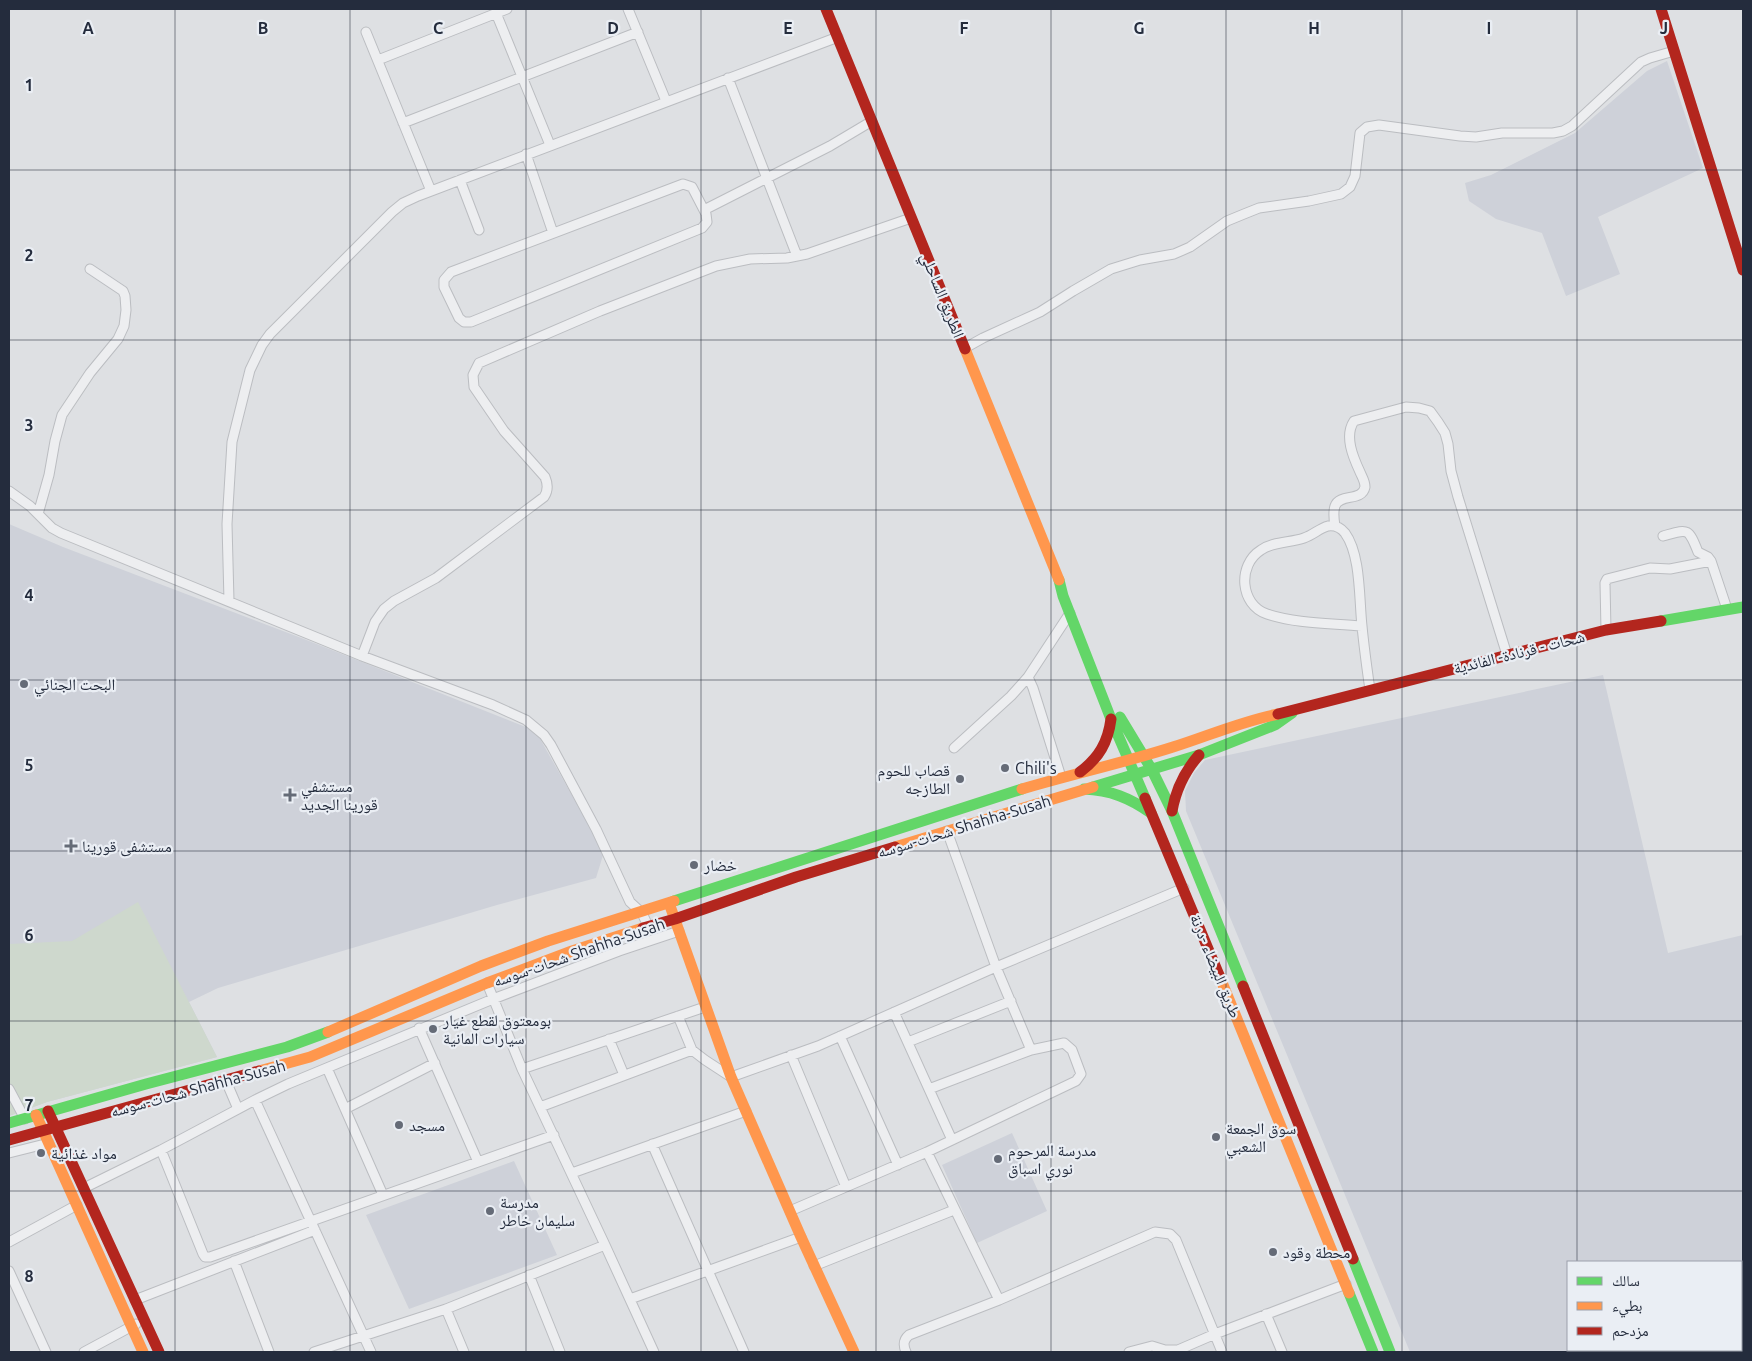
<svg xmlns="http://www.w3.org/2000/svg" width="1752" height="1361" font-family="Ubuntu,'Noto Naskh Arabic',sans-serif">
	<style>
		.built { fill: #ced1d9; fill-rule: evenodd }
		.green { fill: #ced8cd }
		.lines { fill: none; stroke-linecap: round; stroke-linejoin: round }
		.street-casing { stroke: #bbbdc1; stroke-width: 11 }
		.street { stroke: #edeef0; stroke-width: 9 }
		.fast { stroke: #63d668; stroke-width: 11 }
		.slow { stroke: #ff974d; stroke-width: 11 }
		.jam { stroke: #b3261e; stroke-width: 11 }
		.grid { fill: none; stroke: #242c3d; stroke-width: 1; stroke-opacity: 0.55 }
		.poi-dot { fill: #656b77; stroke: #eaeef4; stroke-width: 2 }
		.labels { text-anchor: middle; dominant-baseline: central; stroke-width: 4.5; stroke-linejoin: round; paint-order: stroke }
		.street-label { font-size: 16px; fill: #242c3d; stroke: #eaeef4 }
		.poi-label { font-size: 16px; fill: #242c3d; stroke: #eaeef4; text-anchor: start }
		.grid-label { font-size: 16px; text-anchor: middle; font-weight: bold; fill: #242c3d; stroke: #eaeef4; stroke-width: 4.5; stroke-linejoin: round; paint-order: stroke }
	</style>
	<rect width="100%" height="100%" fill="#dee0e3"/>
	<path class="built" d="M1667,61L1703,168L1598,217L1620,274L1566,296L1542,233L1496,219L1469,201L1465,183L1491,175L1575,133L1647,71Z
		M9,524L63,547L304,639L531,729L539,737L604,852L596,878L497,905L218,988L189,1002L217,1057L47,1102L9,1116Z
		M1603,675L1668,953L1743,935V1352H1410L1186,811L1185,791L1194,773L1205,760ZM1568,1262H1741V1350H1568Z
		M1012,1133L1047,1211L977,1243L942,1165Z
		M514,1161L557,1255L409,1309L366,1215Z"/>
	<path class="green" d="M138,902L217,1057L47,1102L9,1116V944L72,941Z"/>
	<g class="lines">
		<g class="street-casing">
			<path id="street" d="M628,9L666,101
				M496,13L550,145
				M366,32L431,191
				M378,60L507,9
				M728,78L797,256
				M403,123L638,32
				M526,154L553,233
				M460,180L479,230
				M683,184L692,187L706,214L707,222L702,228L471,322H464L459,318L444,287V280L451,272Z
				M704,210L830,146L872,121
				M965,348L983,338L1040,312L1073,291L1111,269L1140,260L1174,254L1190,247L1227,221L1244,214L1259,208L1309,201L1341,194L1350,187L1355,176L1360,133L1367,127L1379,125L1460,136L1476,137L1502,133H1553L1563,131L1572,126L1641,62L1650,58L1674,51
				M9,491L30,506L52,528L61,533L362,656L493,705L526,720L544,735L551,745L596,829L630,902L642,913L648,926
				M38,514L49,475L55,441L62,415L90,373L118,339L124,326L126,310L125,296L123,291L90,269
				M1335,526C1334,520 1333,512 1335,506C1340,493 1362,502 1365,487C1365,481 1362,477 1360,472C1353,457 1344,436 1354,421L1406,407L1419,408L1430,411L1438,422L1445,433L1448,444L1451,471L1458,497L1507,655
				M1663,536C1688,529 1688,527 1698,552L1708,557L1711,561L1727,609
				M229,601L227,524L232,442L250,370L262,345L270,334L392,212L403,203L418,196L838,37
				M1362,626C1331,623 1297,624 1267,614C1240,605 1237,565 1261,550C1274,541 1290,543 1304,538C1313,535 1320,528 1328,526C1335,525 1341,528 1345,533C1361,555 1359,599 1362,626C1364,647 1367,669 1370,690
				M1606,630L1605,583L1607,579L1650,568L1670,569L1711,561
				M362,656L375,622L384,609L394,601L436,578L544,497C548,491 548,484 545,477L504,431L474,387L473,375L479,363L600,311L716,266L750,259L787,258L807,254L911,218
				M1028,677L1070,613
				M954,748L1011,696L1028,677L1033,688L1061,777
				M947,831L996,967L1031,1050
				M487,983L522,1069L605,1245L654,1352
				M894,1012L952,1140
				M678,1016L692,1050L705,1060L731,1077L818,1046L996,967L1184,888
				M419,1028L478,1162
				M840,1036L898,1165
				M609,1039L624,1075
				M908,1042L1011,1001
				M791,1055L846,1187
				M327,1068L383,1195
				M522,1069L705,1007
				M226,1081L238,1109
				M9,1089L25,1119
				M255,1100L371,1352
				M540,1107L692,1050
				M345,1109L435,1063
				M652,1144L744,1352
				M161,1150L203,1254L205,1257H210L554,1135
				M927,1152L999,1300
				M9,1153L49,1143
				M572,1173L746,1111
				M84,1188L161,1150L255,1100L288,1084L493,999L619,951L679,931
				M790,1211L927,1152L1076,1081L1081,1074L1072,1050L1064,1043L1031,1050L929,1089
				M9,1242L77,1205
				M234,1261L269,1352
				M814,1266L954,1210
				M9,1271L46,1352
				M529,1275L560,1352
				M630,1299L801,1237
				M135,1300L315,1230
				M446,1309L464,1352
				M1266,1314L1282,1352
				M84,1352L136,1324
				M314,1352L446,1309L605,1245
				M906,1352C903,1345 903,1340 909,1335L999,1300L1155,1232L1170,1234L1176,1240L1222,1352
				M1129,1352L1152,1346L1165,1350H1178L1215,1334L1346,1284"/>
		</g>
		<use href="#street" class="street"/>
		<path class="fast" d="M1059,580L1063,596L1111,719L1145,798
			M1661,621L1743,607
			M1120,717L1152,770L1172,811L1243,986
			M1093,787L1199,755L1275,725L1292,713
			M1084,789C1110,790 1130,798 1151,813
			M674,901L1022,789
			M9,1123L146,1084L287,1047L328,1032
			M1353,1259L1390,1352
			M1349,1293L1373,1352"/>
		<path class="slow" d="M965,349L1059,580
			M1022,789C1072,774 1123,763 1173,747C1208,736 1242,721 1278,714
			M895,847L1093,787
			M669,903L731,1077L801,1237L854,1352
			M1219,975L1349,1293
			M328,1032L481,966L548,941L674,901
			M259,1071L310,1057L487,983L572,951L643,928
			M36,1115L143,1352"/>
		<path class="jam" d="M826,9L965,349
			M1661,9L1743,270
			M1278,714L1606,630L1661,621
			M1080,772C1099,758 1108,742 1111,719
			M1145,798L1219,975
			M1172,811C1176,789 1184,772 1199,755
			M643,928L675,919L796,877L895,847
			M1243,986L1353,1259
			M48,1111L159,1352
			M9,1140L259,1071"/>
	</g>
	<path class="grid" d="M175,9V1352M350,9V1352M526,9V1352M701,9V1352M876,9V1352M1051,9V1352M1226,9V1352M1402,9V1352M1577,9V1262M9,170H1743M9,340H1743M9,510H1743M9,680H1743M9,851H1743M9,1021H1743M9,1191H1743M1577,1350V1352"/>
	<g class="poi-dot">
		<circle cx="24" cy="684" r="5"/>
		<circle cx="1005" cy="768" r="5"/>
		<circle cx="960" cy="779" r="5"/>
		<path d="M287.5 787.5h5v5h5v5h-5v5h-5v-5h-5v-5h5z"/>
		<path d="M68.5 838.5h5v5h5v5h-5v5h-5v-5h-5v-5h5z"/>
		<circle cx="694" cy="865" r="5"/>
		<circle cx="433" cy="1029" r="5"/>
		<circle cx="399" cy="1125" r="5"/>
		<circle cx="1216" cy="1137" r="5"/>
		<circle cx="41" cy="1153" r="5"/>
		<circle cx="998" cy="1159" r="5"/>
		<circle cx="490" cy="1211" r="5"/>
		<circle cx="1273" cy="1252" r="5"/>
	</g>
	<g class="labels">
		<g class="street-label">
			<text transform="translate(943 295) rotate(68)">الطريق الساحلي</text>
			<text transform="translate(1519 652) rotate(-14)">شحات - قرنادة- الفائدية</text>
			<text transform="translate(964 826) rotate(-17)">شحات-سوسه Shahha-Susah</text>
			<text transform="translate(579 952) rotate(-19)">شحات-سوسه Shahha-Susah</text>
			<text transform="translate(1216 966) rotate(68)">طريق البيضاء -درنة</text>
			<text transform="translate(198 1088) rotate(-15)">شحات-سوسه Shahha-Susah</text>
		</g>
		<g class="poi-label">
			<text x="34" y="684">البحت الجنائي</text>
			<text x="1015" y="768">Chili's</text>
			<text x="950" y="770" text-anchor="end">قصاب للحوم<tspan x="950" dy="18">الطازجه</tspan></text>
			<text x="301" y="786">مستشفي<tspan x="301" dy="18">قورينا الجديد</tspan></text>
			<text x="82" y="846">مستشفى قورينا</text>
			<text x="704" y="865">خضار</text>
			<text x="443" y="1020">بومعتوق لقطع غيار<tspan x="443" dy="18">سيارات المانية</tspan></text>
			<text x="409" y="1125">مسجد</text>
			<text x="1226" y="1128">سوق الجمعة<tspan x="1226" dy="18">الشعبي</tspan></text>
			<text x="1008" y="1150">مدرسة المرحوم<tspan x="1008" dy="18">نوري اسباق</tspan></text>
			<text x="51" y="1153">مواد غذائية</text>
			<text x="500" y="1202">مدرسة<tspan x="500" dy="18">سليمان خاطر</tspan></text>
			<text x="1283" y="1252">محطة وقود</text>
		</g>
	</g>
	<g class="grid-label">
		<text x="88" y="34">A</text>
		<text x="263" y="34">B</text>
		<text x="438" y="34">C</text>
		<text x="613" y="34">D</text>
		<text x="788" y="34">E</text>
		<text x="964" y="34">F</text>
		<text x="1139" y="34">G</text>
		<text x="1314" y="34">H</text>
		<text x="1489" y="34">I</text>
		<text x="1664" y="34">J</text>
		<text x="29" y="91">1</text>
		<text x="29" y="261">2</text>
		<text x="29" y="431">3</text>
		<text x="29" y="601">4</text>
		<text x="29" y="771">5</text>
		<text x="29" y="941">6</text>
		<text x="29" y="1111">7</text>
		<text x="29" y="1282">8</text>
	</g>
	<rect width="1752" height="1361" fill="none" stroke="#242c3d" stroke-width="20"/>
	<rect x="1567" y="1261" width="175" height="90" fill="#eaeef4" stroke="#9ba0ab"/>
	<rect x="1577" y="1277" width="25" height="8" fill="#63d668" stroke="#9ba0ab"/>
	<text x="1612" y="1286" font-size="15" fill="#242c3d">سالك</text>
	<rect x="1577" y="1302" width="25" height="8" fill="#ff974d" stroke="#9ba0ab"/>
	<text x="1612" y="1311" font-size="15" fill="#242c3d">بطيء</text>
	<rect x="1577" y="1327" width="25" height="8" fill="#b3261e" stroke="#9ba0ab"/>
	<text x="1612" y="1336" font-size="15" fill="#242c3d">مزدحم</text>
</svg>
